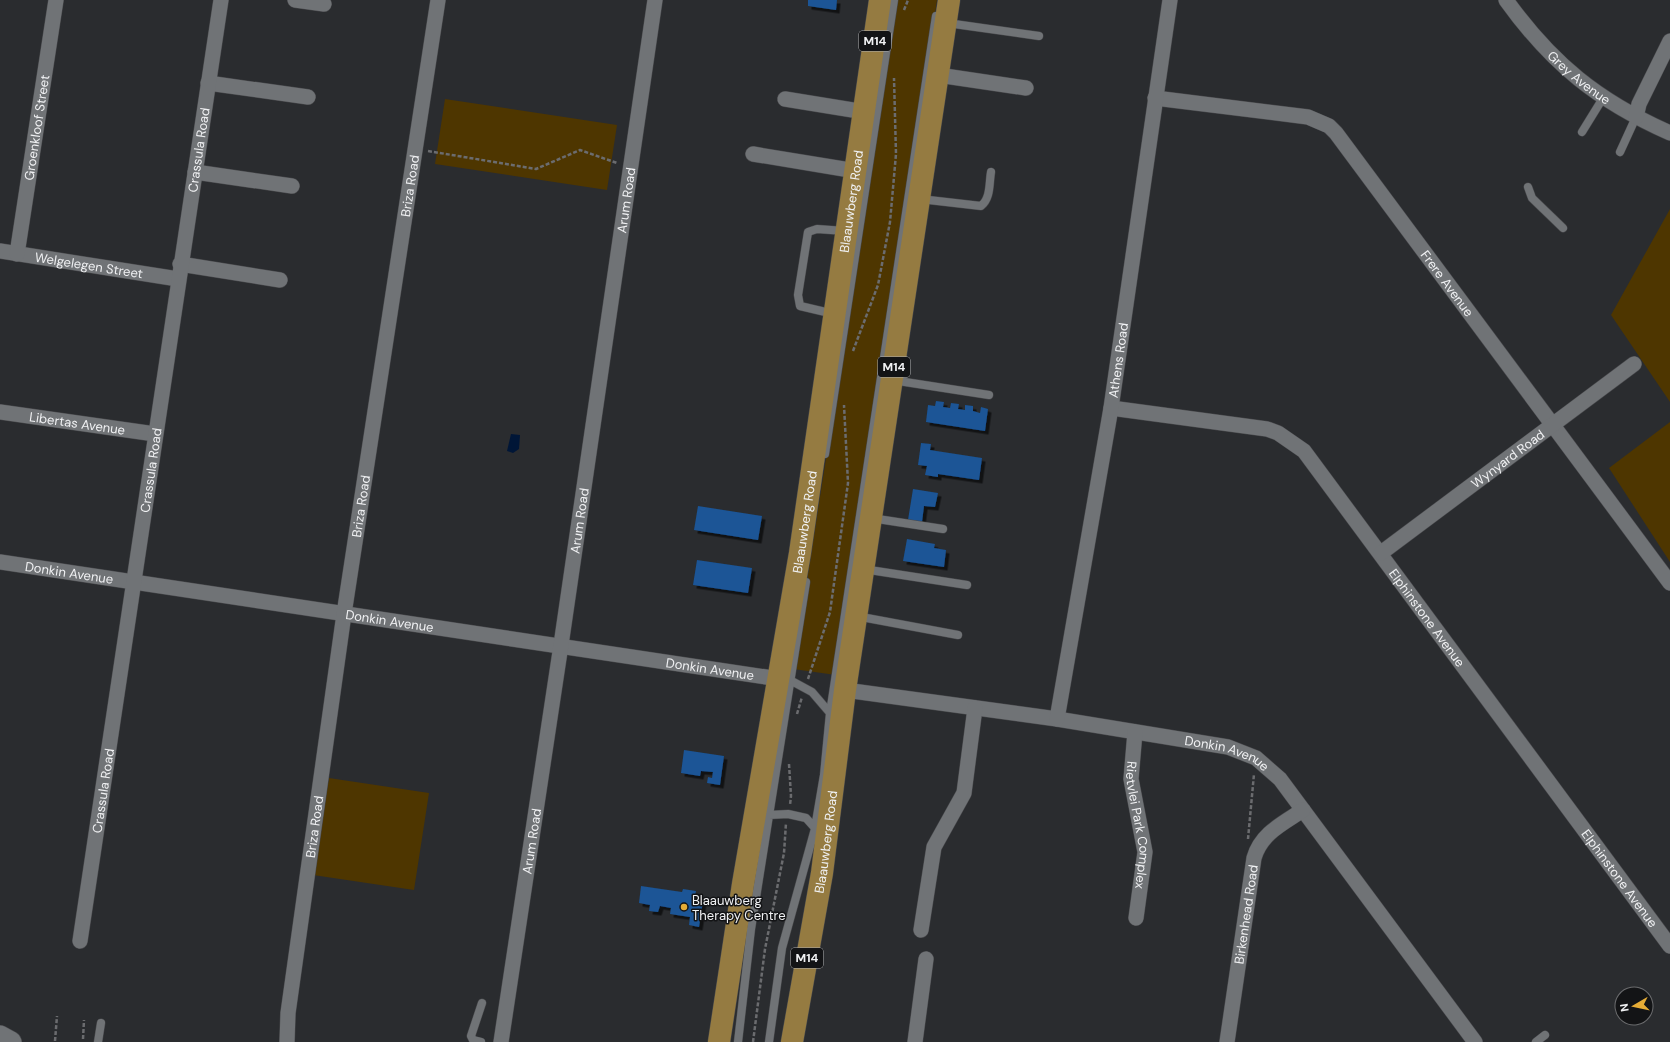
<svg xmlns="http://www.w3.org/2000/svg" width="1670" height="1042" font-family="'DM Sans',sans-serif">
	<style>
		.green { fill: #4e3600 }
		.water { fill: #001637 }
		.building { fill: #1a5496; filter: url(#shadow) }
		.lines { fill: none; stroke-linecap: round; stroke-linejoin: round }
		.lane-casing { stroke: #48494c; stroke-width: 9 }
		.street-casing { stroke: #48494c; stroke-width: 16 }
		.secondary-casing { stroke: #48494c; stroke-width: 22 }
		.primary-casing { stroke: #48494c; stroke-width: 23 }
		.path { stroke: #6b6c6f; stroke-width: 2.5; stroke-dasharray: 4 2; stroke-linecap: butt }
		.lane { stroke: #707376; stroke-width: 8 }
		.street { stroke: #707376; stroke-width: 15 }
		.secondary { stroke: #707376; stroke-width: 21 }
		.primary { stroke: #957b41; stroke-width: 22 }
		.poi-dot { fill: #e6ac36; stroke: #131416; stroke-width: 1.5 }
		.labels { text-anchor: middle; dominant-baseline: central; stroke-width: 3; stroke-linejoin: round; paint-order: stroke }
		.shield { fill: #131416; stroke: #aeafb1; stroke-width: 1 }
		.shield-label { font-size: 12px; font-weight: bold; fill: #f0f1f3 }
		.street-label { font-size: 13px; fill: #f0f1f3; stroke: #131416 }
		.poi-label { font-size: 13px; fill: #f0f1f3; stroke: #131416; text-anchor: start }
	</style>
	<defs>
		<filter id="shadow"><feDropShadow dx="3.5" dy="3.5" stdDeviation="0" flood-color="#0009"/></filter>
	</defs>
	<rect width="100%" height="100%" fill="#2a2c2f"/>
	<path class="green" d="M898,0H937L836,675L793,669Z
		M445,99L617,125L607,190L435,164Z
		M1670,209V402L1611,315Z
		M1670,422V562L1609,468Z
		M329,778L429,793L414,890L313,875Z"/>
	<path class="water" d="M511,434L520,435L519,449L513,453L507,451Z"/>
	<path class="building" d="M808,0H837L836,10L808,6Z
		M936,401L944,402L943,407L950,408L951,403L959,404L958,409L965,410V405L973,406V411L980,413L981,407L988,409L985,431L926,422L928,405L935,406Z
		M921,443L931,444L930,450L982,458L979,480L938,474V477L925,475L927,466L918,465Z
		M913,489L938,493L935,507L924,506L922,522L908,520Z
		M698,506L762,516L758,540L694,530Z
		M907,539L935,544L934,548L946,550L944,567L903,561Z
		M697,560L752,568L748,593L693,585Z
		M684,750L724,756L720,785L707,783L708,777L712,778L713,772L701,771L700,776L681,773Z
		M641,886L682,892L683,889L696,891L694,900L703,901L699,927L689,925L690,917L670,914L671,908L660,906L658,912L649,911L650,905L639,903Z"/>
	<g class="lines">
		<g class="lane-casing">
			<path id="lane" d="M947,23L1039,36
				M1582,132L1603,98
				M1620,152L1636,117
				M1528,187L1532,198L1563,228
				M920,199L981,206C991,198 989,183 991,172
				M834,314L800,306L798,295L808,232L817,229L845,231
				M892,380L989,395
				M825,454L894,0
				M871,518L943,529
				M863,569L967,585
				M856,616L958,635
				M788,679L812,692L830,713
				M769,815L788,814L806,818L815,828
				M815,828L824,775L830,713L936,16
				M98,1042L101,1023
				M481,1042L473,1040L471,1036L482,1003
				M738,1042L751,929L806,582
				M769,1042L782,948L816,825
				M1536,1042L1545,1035"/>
		</g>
		<g class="street-casing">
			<g id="street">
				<path d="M295,0L324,4"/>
				<path id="s1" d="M1506,0C1552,64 1598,101 1670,133"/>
				<path d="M938,75L1026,88"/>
				<path d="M208,83L308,97"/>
				<path id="s2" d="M1155,98L1308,117L1329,126L1336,133L1670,583"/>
				<path d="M785,99L865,112"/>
				<path d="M1636,117L1639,104L1670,41"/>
				<path d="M753,154L856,171"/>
				<path d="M195,172L292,186"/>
				<path id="s3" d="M0,251L178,279"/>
				<path id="s4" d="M17,254L56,0"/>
				<path d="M180,264L280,280"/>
				<path id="s5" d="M1111,408L1267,429L1278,433L1304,451L1670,946"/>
				<path id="s6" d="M0,412L155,434"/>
				<path id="s7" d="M1381,553L1634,364"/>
				<path id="s8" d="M0,562L779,679"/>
				<path id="s9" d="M845,690L1057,719L1228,747L1256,758L1280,779L1475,1042"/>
				<path id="s10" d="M1057,719L1111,408L1170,0"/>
				<path id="s11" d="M1135,732L1131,779L1145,852L1136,918"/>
				<path d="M921,930L934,847L964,793L975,708"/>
				<path id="s12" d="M80,941C128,628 173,314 221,0"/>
				<path id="s13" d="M287,1042L288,1013L344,614L438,0"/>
				<path id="s14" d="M501,1042L561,645L655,0"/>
				<path d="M915,1042L926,959"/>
				<path id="s15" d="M1227,1042L1254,858C1261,833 1284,823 1303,810"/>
			</g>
		</g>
		<g class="secondary-casing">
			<path id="secondary" d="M0,1036L11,1042"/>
		</g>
		<g class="primary-casing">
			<g id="primary">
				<path id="s16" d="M719,1042L743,884L800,553L880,0"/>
				<path id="s17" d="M792,1042L822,873L845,690L949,0"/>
			</g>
		</g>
		<path class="path" d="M904,10L908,0
			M428,151L536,169L580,150L617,163
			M853,351L878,285L890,222L896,154L894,78
			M808,679L830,612L848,483L844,405
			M797,714L802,697
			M789,764L791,796L790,805
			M1248,839L1254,774
			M83,1039L84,1020
			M55,1041L57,1016
			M753,1042L765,949L784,853L786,823"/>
		<use href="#lane" class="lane"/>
		<use href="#street" class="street"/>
		<use href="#secondary" class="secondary"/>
		<use href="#primary" class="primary"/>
	</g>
	<circle class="poi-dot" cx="684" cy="907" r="4"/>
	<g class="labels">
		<g class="shield">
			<rect x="859" y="31" width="32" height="20" rx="3"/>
			<rect x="878" y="357" width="32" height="20" rx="3"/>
			<rect x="791" y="948" width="32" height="20" rx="3"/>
		</g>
		<g class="shield-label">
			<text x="875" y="41">M14</text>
			<text x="894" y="367">M14</text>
			<text x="807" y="958">M14</text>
		</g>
		<g class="street-label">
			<text stroke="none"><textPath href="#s1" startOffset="107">Grey Avenue</textPath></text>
			<text stroke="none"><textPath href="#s4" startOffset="128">Groenkloof Street</textPath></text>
			<text stroke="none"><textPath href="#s12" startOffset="800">Crassula Road</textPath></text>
			<text stroke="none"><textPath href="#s13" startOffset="865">Briza Road</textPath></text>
			<text stroke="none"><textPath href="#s14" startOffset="851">Arum Road</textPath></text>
			<text stroke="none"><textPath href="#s16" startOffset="851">Blaauwberg Road</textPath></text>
			<text stroke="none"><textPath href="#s3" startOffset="90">Welgelegen Street</textPath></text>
			<text stroke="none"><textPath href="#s2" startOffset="374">Frere Avenue</textPath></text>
			<text stroke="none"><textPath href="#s10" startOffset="364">Athens Road</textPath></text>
			<text stroke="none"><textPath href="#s6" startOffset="78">Libertas Avenue</textPath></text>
			<text stroke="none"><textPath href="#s7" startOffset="158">Wynyard Road</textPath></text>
			<text stroke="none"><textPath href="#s12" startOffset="476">Crassula Road</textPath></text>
			<text stroke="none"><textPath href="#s13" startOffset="541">Briza Road</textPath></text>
			<text stroke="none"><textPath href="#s14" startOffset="527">Arum Road</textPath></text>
			<text stroke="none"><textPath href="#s16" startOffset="527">Blaauwberg Road</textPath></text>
			<text stroke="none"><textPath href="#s8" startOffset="70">Donkin Avenue</textPath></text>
			<text stroke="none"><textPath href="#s5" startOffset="408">Elphinstone Avenue</textPath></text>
			<text stroke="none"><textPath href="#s8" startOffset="394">Donkin Avenue</textPath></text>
			<text stroke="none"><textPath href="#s8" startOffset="718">Donkin Avenue</textPath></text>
			<text stroke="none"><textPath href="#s9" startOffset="388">Donkin Avenue</textPath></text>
			<text stroke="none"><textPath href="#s12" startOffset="152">Crassula Road</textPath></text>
			<text stroke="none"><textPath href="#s11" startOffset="94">Rietvlei Park Complex</textPath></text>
			<text stroke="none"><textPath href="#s13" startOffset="217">Briza Road</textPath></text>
			<text stroke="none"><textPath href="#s14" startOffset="203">Arum Road</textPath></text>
			<text stroke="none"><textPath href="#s17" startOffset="203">Blaauwberg Road</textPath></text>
			<text stroke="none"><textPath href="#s5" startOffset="732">Elphinstone Avenue</textPath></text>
			<text stroke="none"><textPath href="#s15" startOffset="129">Birkenhead Road</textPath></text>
		</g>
		<g class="poi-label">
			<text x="692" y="900">Blaauwberg<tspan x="692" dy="15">Therapy Centre</tspan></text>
		</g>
	</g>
	<g transform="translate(1634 1006) rotate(261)"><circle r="19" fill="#131416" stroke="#6b6c6e"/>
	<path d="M0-3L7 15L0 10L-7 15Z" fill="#e6ac36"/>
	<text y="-6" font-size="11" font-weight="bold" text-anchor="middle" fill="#f0f1f3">N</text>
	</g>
</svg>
